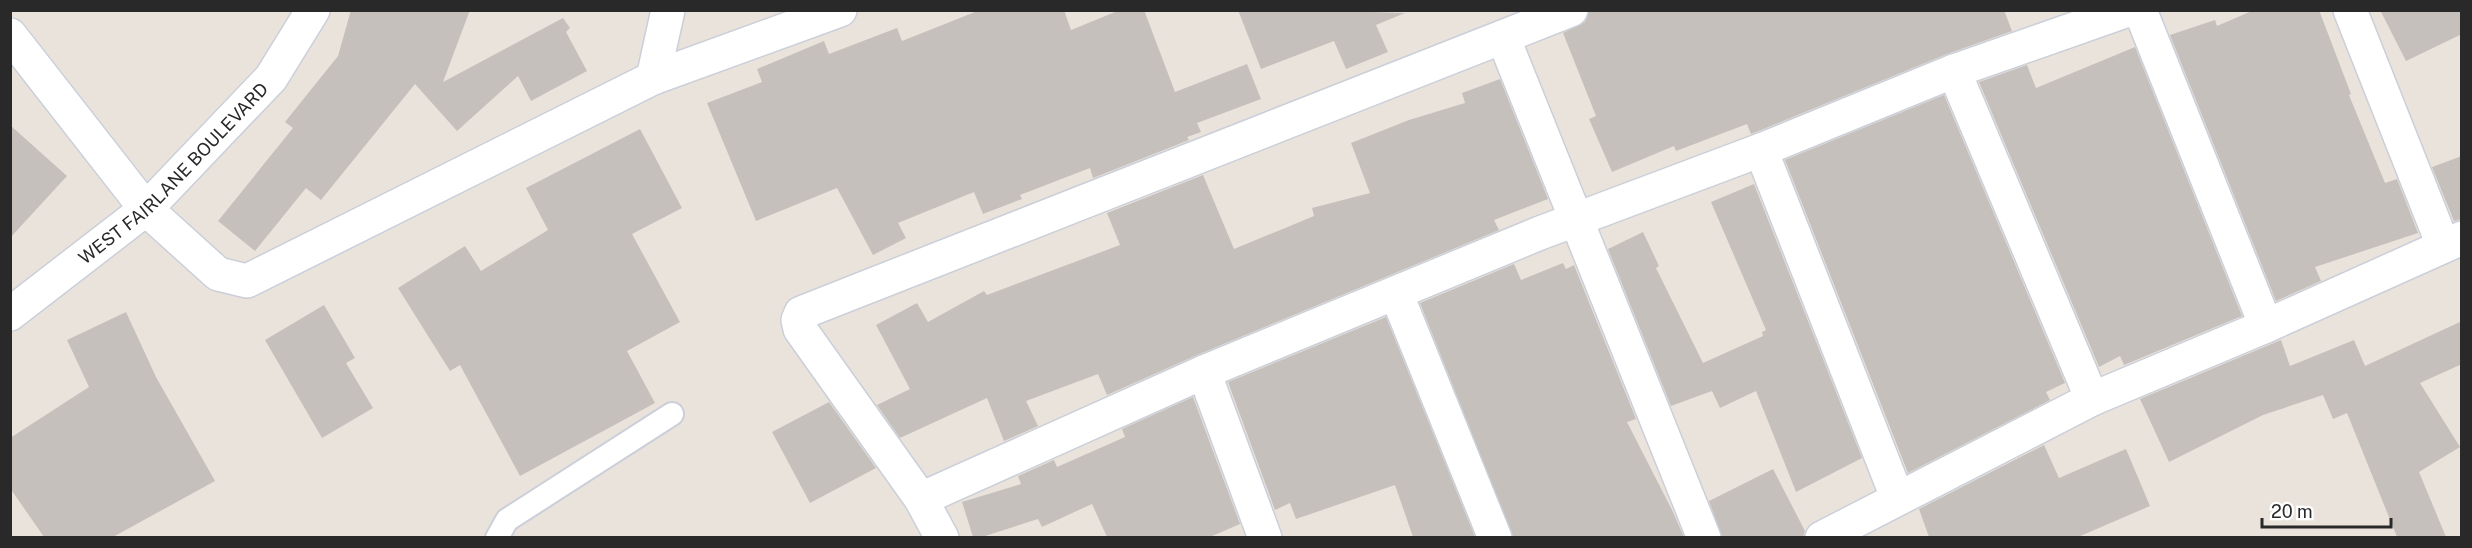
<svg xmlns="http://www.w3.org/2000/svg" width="2472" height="548" font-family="'Public Sans',sans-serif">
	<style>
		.building { fill: #c5c0bc }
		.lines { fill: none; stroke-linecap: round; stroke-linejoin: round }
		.service-casing { stroke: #cbcfd9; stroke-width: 26 }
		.minor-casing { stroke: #cbcfd9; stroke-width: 36 }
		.service { stroke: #fff; stroke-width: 22 }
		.minor { stroke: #fff; stroke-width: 33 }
		.labels { text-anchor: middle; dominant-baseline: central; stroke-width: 4.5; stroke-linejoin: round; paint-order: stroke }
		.street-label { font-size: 18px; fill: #292929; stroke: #fff }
	</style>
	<rect width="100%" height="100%" fill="#eae3dc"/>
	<path class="building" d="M351,10H470L443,82L563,18L570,28L566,32L587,71L531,101L518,76L457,131L415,84L321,200L306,188L255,251L218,221L293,128L285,122L338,56Z
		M980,10H1064L1071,30L1120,10H1144L1175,92L1247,64L1261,99L1197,123L1201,132L1187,137L1189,140L1093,178L1090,168L1020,195L1022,199L983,214L974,192L898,223L906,238L873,255L837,188L756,221L707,103L762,82L757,69L824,41L829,54L897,28L902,41Z
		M1238,10H1370L1371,12L1405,13L1376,25L1388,52L1346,69L1334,41L1261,69Z
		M1589,10H2004L2012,31L1947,54L1751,134L1747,124L1676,151L1674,146L1612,172L1589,119L1596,116L1563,33L1585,22Z
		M2254,10H2319L2351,94L2349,95L2385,183L2397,179L2418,233L2315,267L2321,281L2276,301L2170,35L2215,20L2217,26Z
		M2380,10H2462V34L2406,61Z
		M2135,47L2242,316L2124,365L2120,356L2099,367L1979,82L2027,65L2036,88Z
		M1500,79L1548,199L1494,220L1499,230L1197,355L1107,395L1098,374L1026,401L1038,426L1004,441L987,398L900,438L877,405L910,389L876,325L917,303L928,322L984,291L987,295L1120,245L1107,213L1203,175L1234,249L1314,216L1312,208L1370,193L1351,143L1409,120L1465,103L1462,93Z
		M1944,95L2065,383L2046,392L2050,400L1908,473L1785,160Z
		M10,125L67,176L10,238Z
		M640,129L682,208L632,234L680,322L627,351L655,403L520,476L460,365L450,371L398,288L465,246L481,271L548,230L526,188Z
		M2462,156V219L2454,221L2432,167Z
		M1754,184L1862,458L1796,492L1756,391L1720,408L1712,391L1671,406L1608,249L1643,232L1659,266L1656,268L1703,363L1763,336L1762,332L1766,330L1711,202Z
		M1563,263L1566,269L1574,265L1636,419L1627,422L1672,510L1684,537H1513L1420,303L1514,264L1521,280Z
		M324,305L355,358L346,363L373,408L322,438L265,340Z
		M126,312L156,377L215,481L113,537H44L10,488V438L89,387L67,340Z
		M1386,317L1475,537H1413L1395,485L1296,519L1290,503L1275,510L1228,382Z
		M2462,321V364L2420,383L2460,447L2419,472L2446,537H2397L2347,413L2333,419L2323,395L2263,415L2169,462L2140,399L2281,340L2290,366L2354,340L2365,366Z
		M1193,397L1240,524L1210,537H1107L1092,504L1042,527L1038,519L982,537H973L962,502L1021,484L1018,476L1054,460L1057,467L1125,437L1122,429Z
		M829,402L876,468L810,503L772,432Z
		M2044,445L2059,478L2126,449L2150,506L2078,537H1929L1919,509Z
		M1773,469L1805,531L1803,537H1722L1709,501Z"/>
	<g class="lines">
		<g class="service-casing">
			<path id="service" d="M497,538L507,520L672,414"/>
		</g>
		<g class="minor-casing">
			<g id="minor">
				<path d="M2140,10L2266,326"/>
				<path d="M2350,10L2443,245"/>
				<path d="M10,35L146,209L218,274L247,281L653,78L840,10"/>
				<path d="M1503,37L1704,538"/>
				<path d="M1954,71L2092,399"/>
				<path d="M653,78L668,10"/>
				<path d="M1761,150L1897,497"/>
				<path d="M1396,293L1495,538"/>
				<path id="s1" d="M10,314L146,209L271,78L313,10"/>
				<path d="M1204,372L1265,538"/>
				<path d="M921,499L1204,372L1540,233L1761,150L1954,71L2128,10"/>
				<path d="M942,538L921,499L800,329L798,320L801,313L1571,10"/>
				<path d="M1822,538L2092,399L2266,326L2462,238"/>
			</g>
		</g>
		<use href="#service" class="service"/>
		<use href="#minor" class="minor"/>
	</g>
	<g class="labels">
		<g class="street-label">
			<text stroke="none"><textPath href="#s1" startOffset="216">WEST FAIRLANE BOULEVARD</textPath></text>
		</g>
	</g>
	<rect width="2472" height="548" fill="none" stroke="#292929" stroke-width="24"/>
	<path d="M2262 518v9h129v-9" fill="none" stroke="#292929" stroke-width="3"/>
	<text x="2271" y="518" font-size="18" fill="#292929" stroke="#ffffff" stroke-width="4.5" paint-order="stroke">20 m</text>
</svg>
